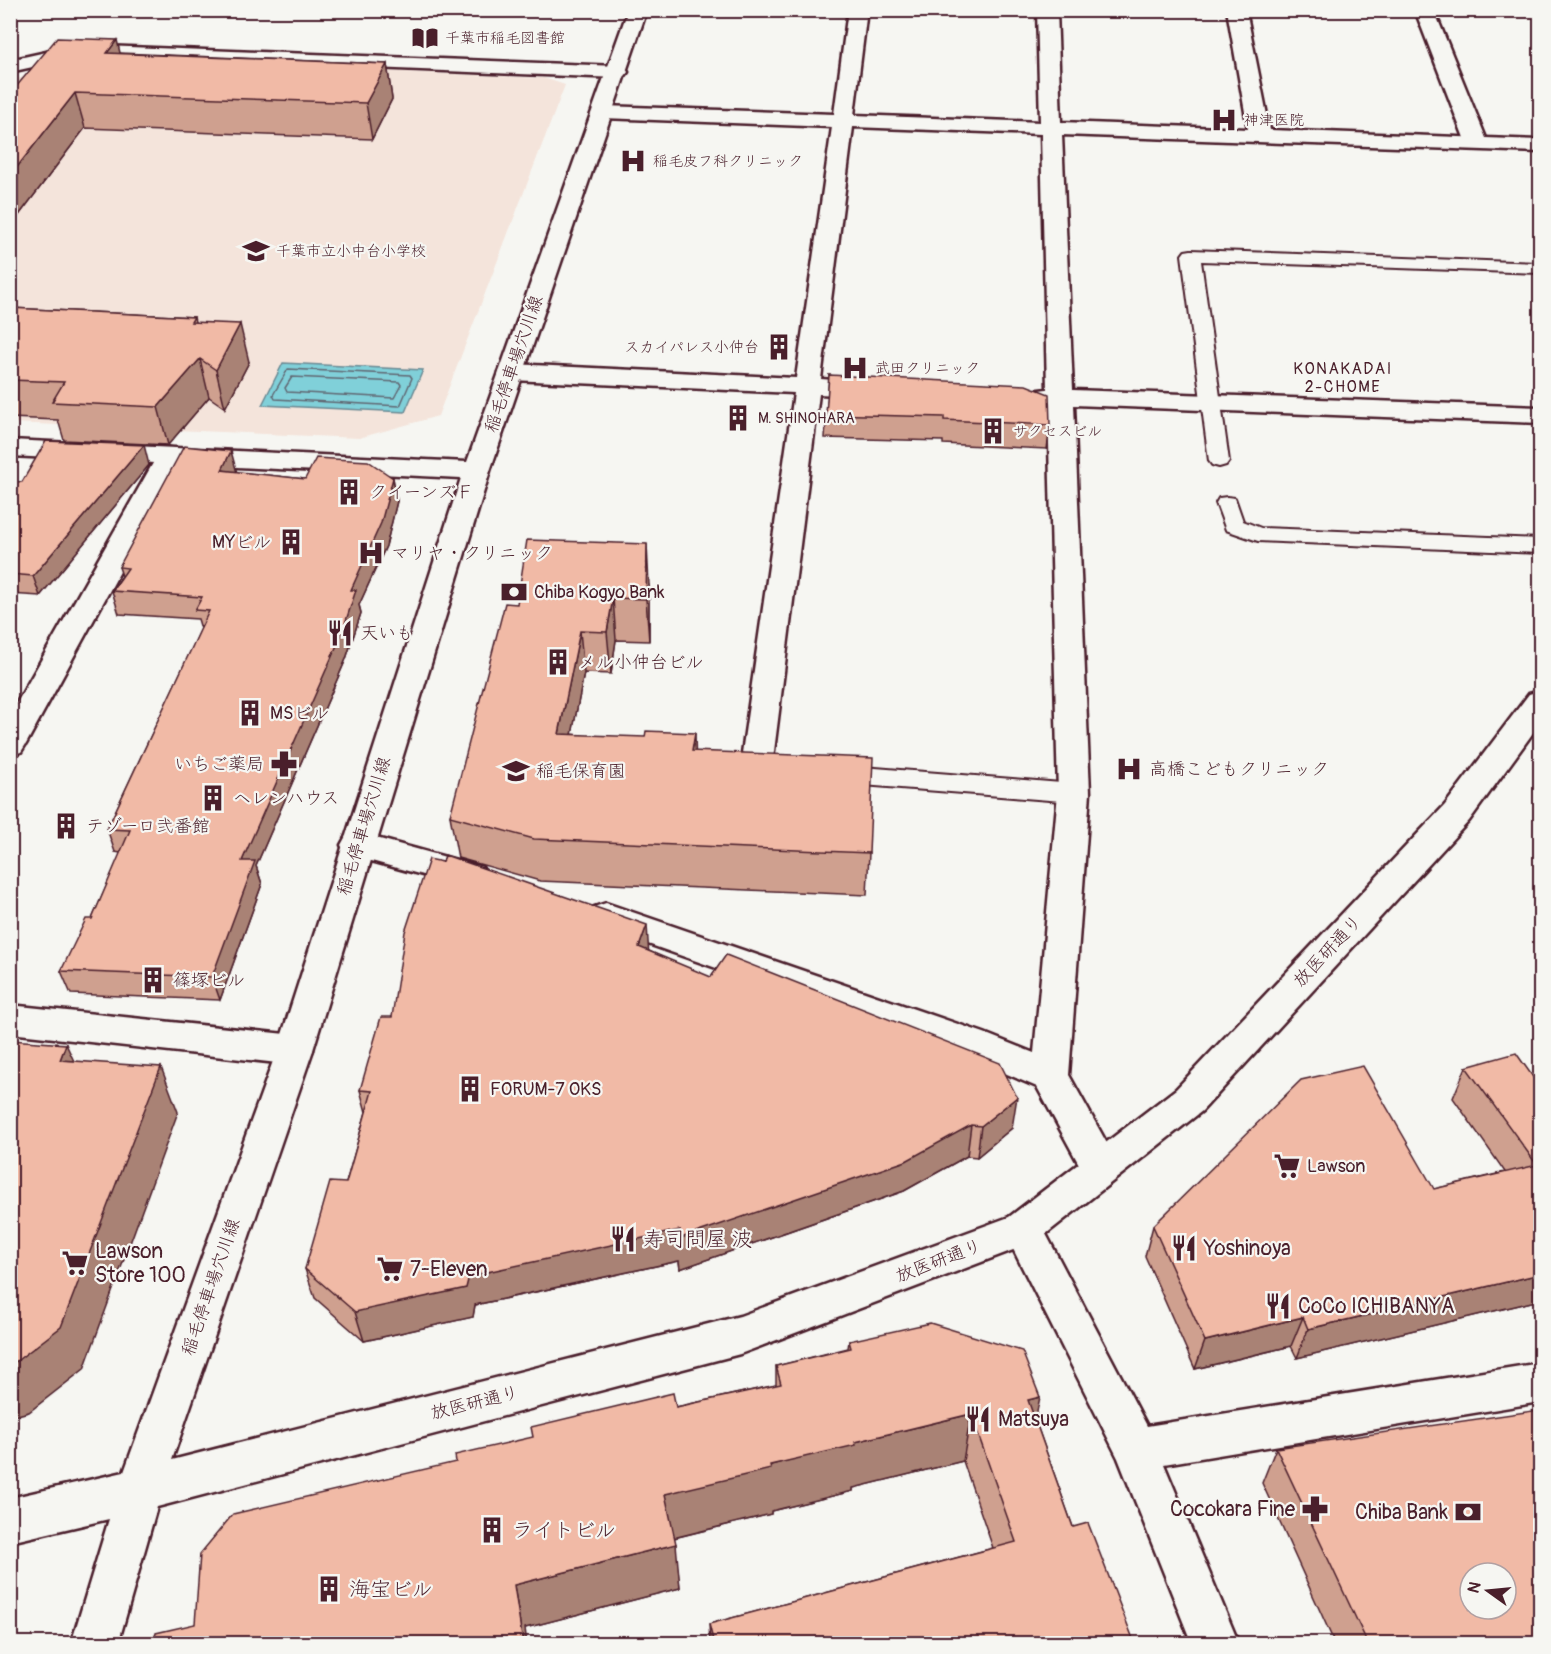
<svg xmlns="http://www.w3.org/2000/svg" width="1551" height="1654" font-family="Pangolin,'Klee One',sans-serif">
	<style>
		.built { fill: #f4e4db }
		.water { fill: #80d0d9; stroke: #6a8993; stroke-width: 1.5 }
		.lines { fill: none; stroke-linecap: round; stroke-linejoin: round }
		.shore { stroke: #606671; stroke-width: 1.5 }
		.lane-casing { stroke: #4a1f2b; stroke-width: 4 }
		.street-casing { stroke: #4a1f2b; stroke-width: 5 }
		.secondary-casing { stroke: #4a1f2b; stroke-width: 5 }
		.lane { fill: #f6f6f2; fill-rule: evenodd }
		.street { fill: #f6f6f2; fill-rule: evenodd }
		.secondary { fill: #f6f6f2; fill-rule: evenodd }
		.wall { fill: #cfa08f; stroke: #4a1f2b; stroke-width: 1.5 }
		.shaded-wall { fill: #a98274; stroke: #4a1f2b; stroke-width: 1.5 }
		.building { fill: #f1baa6; stroke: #4a1f2b; stroke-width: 1.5; fill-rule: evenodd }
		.labels { text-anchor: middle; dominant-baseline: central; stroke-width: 4.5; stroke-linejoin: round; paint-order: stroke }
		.far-poi-label { font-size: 15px; fill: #4a1f2b; stroke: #f6f6f2; text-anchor: start }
		.far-neighbourhood-label { font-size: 16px; letter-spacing: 1.5px; fill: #4a1f2b; stroke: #f6f6f2 }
		.street-label { font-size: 18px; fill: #4a1f2b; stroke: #f6f6f2 }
		.poi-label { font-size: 18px; fill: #4a1f2b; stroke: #f6f6f2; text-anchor: start }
		.near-poi-label { font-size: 21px; fill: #4a1f2b; stroke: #f6f6f2; text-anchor: start }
	</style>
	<rect width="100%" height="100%" fill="#f6f6f2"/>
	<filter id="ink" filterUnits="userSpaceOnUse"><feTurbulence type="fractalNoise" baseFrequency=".0167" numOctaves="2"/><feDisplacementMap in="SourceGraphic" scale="12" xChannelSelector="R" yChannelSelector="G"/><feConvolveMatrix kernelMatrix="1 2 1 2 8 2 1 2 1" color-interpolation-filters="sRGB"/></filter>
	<g filter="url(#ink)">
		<path class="built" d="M98,59L544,78L565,85L438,416L359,438L11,423V79L29,77Z"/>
		<path class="water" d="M283,363L423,370L405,412L262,405Z"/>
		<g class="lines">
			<path class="shore" d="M288,369L410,375L412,378L400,406L275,399L273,395Z
				M292,377L399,382L401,385L394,398L287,392L285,388Z"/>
			<g class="lane-casing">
				<path id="lane" d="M1191,250L1540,263V273L1201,261L1229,461L1226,465L1219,467L1212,465L1209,461L1182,255L1185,251Z
					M1227,497L1235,498L1243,521L1261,528L1540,539V553L1258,541L1226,530L1216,503L1219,498Z
					M838,765L1074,784L1083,787L1087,793L1083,799L1074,802L838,783L829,780L826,774L829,768Z"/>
			</g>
			<g class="street-casing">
				<path id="street" d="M848,10H867L854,115L1040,122L1037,10H1057L1061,122L1248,129L1227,10H1246L1270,130L1540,140V152L1062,135L1073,390L1540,407V423L1074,405L1090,793L1069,1075L1120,1167L1115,1179L1101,1183L1087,1179L1037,1087L958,1053L594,925L589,916L594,907L606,903L984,1033L1034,1053L1058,793L1048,404L1030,401L1026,396L1030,391L1047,389L1041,134L853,127L821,379L882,384L886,389L882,394L873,397L819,394L772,767L767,775L756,778L745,775L740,767L794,393L512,380L503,377L499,372L503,367L512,364L796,378L832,127L603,118L596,116L593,112L596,108L603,106L834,114Z
					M78,45L618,66L625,68L628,72L625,76L618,78L103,57H78L10,72V60Z
					M170,448L179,450L183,456L26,744L21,752L10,755V715L157,456L161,450Z
					M358,833L482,867L487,876L482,885L470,888L346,854L341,845L346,836Z
					M10,1005L295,1035L308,1040L313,1050L308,1060L295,1065L10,1033Z
					M1023,1212L1037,1217L1147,1426L1540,1363V1402L1164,1464L1239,1644H1192L1118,1458L1003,1229L1009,1217Z"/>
			</g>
			<g class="secondary-casing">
				<path id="secondary" d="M628,10H647L490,471L313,1050L172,1460L740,1316L1009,1217L1176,1089L1445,805L1529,694L1540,691V723L1469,821L1202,1111L1037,1241L740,1354L157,1507L118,1644H71L109,1519L10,1542V1498L124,1472L277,1050L461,478L10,456V440L467,462Z
					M1415,10H1434L1488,143L1485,148L1477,149L1469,148L1466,143Z"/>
			</g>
			<use href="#lane" class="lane"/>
			<use href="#street" class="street"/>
			<use href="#secondary" class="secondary"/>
		</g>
		<path class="wall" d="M120,53L387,64L392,99L372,139L85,128L10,227V94Z
			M10,308L194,317L195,322L249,362L225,408L209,397L168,445L64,440L58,420L10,418Z
			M829,375L1050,425L1047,449L943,444V441L825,438Z
			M149,465L40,596L10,594V481L22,482Z
			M236,472L305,479L393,478L397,501L386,546L359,605L361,613L346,659L256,866L262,884L220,1000L71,994L61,971L92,919L121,853L115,852L107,829L201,629L198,619L119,614L112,591L122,576L119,567Z
			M649,585V641L616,640L611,674L584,673L572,734L695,751L869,853L867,895L540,881L458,858L450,816L517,604Z
			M649,951L1012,1128L977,1157L967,1156L904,1191L680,1269L679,1261L475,1305L473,1317L364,1341L315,1298L305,1269L346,1183L366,1112L360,1090L392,1017Z
			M1466,1067L1540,1087V1300L1297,1358L1291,1346L1195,1369L1145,1256L1153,1226L1434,1189L1505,1172L1453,1098Z
			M849,1341L1035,1420L1073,1527L1135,1644H710L709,1624L993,1548L963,1461L853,1488V1491L771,1511V1514L674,1538L680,1588L525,1628L195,1624L456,1462L676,1407L776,1385V1366L848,1348Z
			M1276,1448L1540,1644H1335L1262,1483Z"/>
		<path class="shaded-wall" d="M117,40L125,74L107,53Z
			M387,64L392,99L372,139L366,103Z
			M75,93L85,128L10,227V176Z
			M240,324L249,362L225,408L216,370Z
			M200,359L209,397L168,445L158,407Z
			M144,445L149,465L40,596L33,576Z
			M231,451L237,473L222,470Z
			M393,478L397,501L386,546L359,605L361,613L346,659L256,866L262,884L220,1000L212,977L242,861L351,590Z
			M647,544L649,585V641L646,599Z
			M613,598L616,640L611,674L607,632Z
			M580,631L584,673L564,776L559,734Z
			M695,733L696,775L692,751Z
			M647,925L649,957L639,947Z
			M66,1044L87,1089L60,1060Z
			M161,1067L178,1112L84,1369L29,1412L10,1417V1366Z
			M1017,1097L1012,1128L977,1157L981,1126Z
			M971,1125L967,1156L904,1191L680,1269L679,1261L475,1305L473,1317L364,1341L355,1312L469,1276Z
			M1540,1274V1300L1297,1358L1308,1329Z
			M1303,1317L1291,1346L1195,1369L1205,1341Z
			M1040,1397L1030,1445L1028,1400Z
			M971,1414L963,1461L853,1488V1491L771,1511V1514L669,1539L665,1494L855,1442Z
			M676,1544L680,1588L525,1628L527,1644H523L514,1585Z"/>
		<path class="building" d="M57,38L117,40L107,53L387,64L366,103L75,93L10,176V94Z
			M10,308L194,317L191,322L240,324L216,370L200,359L158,407L52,402L64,382L10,380Z
			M829,375L1026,385L1049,394L1050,425L944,420V417L826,414Z
			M46,441L144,445L33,576L10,574V481L22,482Z
			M184,446L231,451L222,470L305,479L316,458L368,461L393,478L381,523L351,590H356L341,636L242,861H255L212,977L61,971L86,919H92L130,830L107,829L209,611L195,610L202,597L112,591L128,568L119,567Z
			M527,540L647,544L646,599L613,598L607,632L580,631L559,734L645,737L646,731L695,733L692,751L873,758L869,853L534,839L450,816L505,603L517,604Z
			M445,855L647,925L639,947L711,977L726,955L1000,1063L1017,1097L981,1126L971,1125L906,1161L678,1239L680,1230L469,1276L466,1288L355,1312L305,1269L330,1182L346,1183L372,1091L360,1090L381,1017H392L405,932L429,859L443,862Z
			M10,1040L66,1044L60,1060L161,1067L61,1327L10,1366Z
			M1516,1053L1540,1087V1274L1308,1329L1303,1317L1205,1341L1153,1226L1301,1080L1363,1066L1434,1189L1537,1165L1466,1067Z
			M930,1323L1022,1351L1040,1397L1028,1400L1073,1527L1088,1523L1135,1644H714L709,1624L1016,1542L971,1414L855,1442L856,1445L770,1465L771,1469L665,1494L676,1544L514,1585L523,1644H153L156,1633L195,1624L200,1554L233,1514L456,1462L455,1455L533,1437L531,1427L673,1393L676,1407L781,1384L776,1366L851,1348L849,1341Z
			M1540,1410V1644H1379L1378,1642L1368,1644L1276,1448ZM1470,1573H1506V1609H1470Z"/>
	</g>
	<defs>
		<g id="library-bare" transform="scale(2.07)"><path d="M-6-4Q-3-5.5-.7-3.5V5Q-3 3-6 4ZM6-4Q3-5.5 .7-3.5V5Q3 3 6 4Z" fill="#4a1f2b" stroke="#f6f6f2" stroke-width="2.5" paint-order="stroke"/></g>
		<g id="hospital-bare" transform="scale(2.07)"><path d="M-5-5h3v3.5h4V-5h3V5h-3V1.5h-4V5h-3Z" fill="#4a1f2b" stroke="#f6f6f2" stroke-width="2.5" paint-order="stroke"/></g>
		<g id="school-bare" transform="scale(2.07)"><path d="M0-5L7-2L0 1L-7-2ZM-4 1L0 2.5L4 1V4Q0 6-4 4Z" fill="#4a1f2b" stroke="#f6f6f2" stroke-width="2.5" paint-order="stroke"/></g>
		<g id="building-bare" transform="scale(2.07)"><path d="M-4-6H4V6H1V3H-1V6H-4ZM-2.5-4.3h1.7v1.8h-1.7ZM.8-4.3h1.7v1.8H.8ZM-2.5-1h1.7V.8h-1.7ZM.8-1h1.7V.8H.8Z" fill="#4a1f2b" stroke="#f6f6f2" stroke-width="2.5" paint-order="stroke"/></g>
		<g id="bank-bare" transform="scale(2.07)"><path d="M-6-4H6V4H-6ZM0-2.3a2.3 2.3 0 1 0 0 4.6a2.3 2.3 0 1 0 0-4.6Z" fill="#4a1f2b" stroke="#f6f6f2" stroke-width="2.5" paint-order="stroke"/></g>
		<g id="restaurant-bare" transform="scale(2.07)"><path d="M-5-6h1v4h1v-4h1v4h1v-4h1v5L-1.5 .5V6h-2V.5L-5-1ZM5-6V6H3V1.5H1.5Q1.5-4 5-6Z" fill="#4a1f2b" stroke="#f6f6f2" stroke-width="2.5" paint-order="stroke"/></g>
		<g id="pharmacy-bare" transform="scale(2.07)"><path d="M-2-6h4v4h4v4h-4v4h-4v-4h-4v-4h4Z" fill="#4a1f2b" stroke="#f6f6f2" stroke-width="2.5" paint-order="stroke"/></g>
		<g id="supermarket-bare" transform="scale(2.07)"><path d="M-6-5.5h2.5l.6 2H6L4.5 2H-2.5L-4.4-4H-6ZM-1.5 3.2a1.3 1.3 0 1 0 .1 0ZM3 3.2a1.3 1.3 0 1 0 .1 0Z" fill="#4a1f2b" stroke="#f6f6f2" stroke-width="2.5" paint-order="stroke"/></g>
	</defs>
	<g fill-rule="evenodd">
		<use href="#library-bare" x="425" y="38"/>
		<use href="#hospital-bare" x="1224" y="120"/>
		<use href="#hospital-bare" x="633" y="161"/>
		<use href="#school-bare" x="256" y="251"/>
		<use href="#building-bare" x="779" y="347"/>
		<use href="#hospital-bare" x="855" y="368"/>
		<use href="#building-bare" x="738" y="418"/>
		<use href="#building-bare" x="993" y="431"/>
		<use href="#building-bare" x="349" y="492"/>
		<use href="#building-bare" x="291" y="542"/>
		<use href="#hospital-bare" x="371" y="553"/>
		<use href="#bank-bare" x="514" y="592"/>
		<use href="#restaurant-bare" x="340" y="633"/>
		<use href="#building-bare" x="558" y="662"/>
		<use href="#building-bare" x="250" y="713"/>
		<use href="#pharmacy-bare" x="284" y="764"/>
		<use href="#hospital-bare" x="1129" y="769"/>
		<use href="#school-bare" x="516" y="771"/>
		<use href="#building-bare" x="213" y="798"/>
		<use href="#building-bare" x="66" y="826"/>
		<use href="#building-bare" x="153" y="980"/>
		<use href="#building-bare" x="470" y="1089"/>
		<use href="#supermarket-bare" x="1287" y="1166"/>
		<use href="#restaurant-bare" x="623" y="1239"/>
		<use href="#restaurant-bare" x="1184" y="1248"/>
		<use href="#supermarket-bare" x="75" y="1263"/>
		<use href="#supermarket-bare" x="390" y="1269"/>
		<use href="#restaurant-bare" x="1278" y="1306"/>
		<use href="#restaurant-bare" x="978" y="1419"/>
		<use href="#pharmacy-bare" x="1315" y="1509"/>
		<use href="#bank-bare" x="1468" y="1512"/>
		<use href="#building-bare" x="492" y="1530"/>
		<use href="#building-bare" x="329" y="1589"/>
	</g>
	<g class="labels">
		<g class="far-poi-label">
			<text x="445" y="38">千葉市稲毛図書館</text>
			<text x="1244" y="120">神津医院</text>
			<text x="653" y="161">稲毛皮フ科クリニック</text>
			<text x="276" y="251">千葉市立小中台小学校</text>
			<text x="759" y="347" text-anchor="end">スカイパレス小仲台</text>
			<text x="875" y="368">武田クリニック</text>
			<text x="758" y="418">M. SHINOHARA</text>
			<text x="1013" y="431">サクセスビル</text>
		</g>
		<g class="far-neighbourhood-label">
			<text x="1343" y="369">KONAKADAI<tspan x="1343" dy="18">2-CHOME</tspan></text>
		</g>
		<g class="street-label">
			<text transform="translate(514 364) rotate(-71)">稲毛停車場穴川線</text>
			<text transform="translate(364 826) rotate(-73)">稲毛停車場穴川線</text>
			<text transform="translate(1328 951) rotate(-47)">放医研通り</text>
			<text transform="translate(939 1261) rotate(-21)">放医研通り</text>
			<text transform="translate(211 1287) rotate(-71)">稲毛停車場穴川線</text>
			<text transform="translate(475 1403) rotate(-14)">放医研通り</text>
		</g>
		<g class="poi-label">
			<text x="369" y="492">クイーンズＦ</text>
			<text x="271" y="542" text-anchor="end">MYビル</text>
			<text x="391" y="553">マリヤ・クリニック</text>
			<text x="534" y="592">Chiba Kogyo Bank</text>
			<text x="360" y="633">天いも</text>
			<text x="578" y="662">メル小仲台ビル</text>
			<text x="270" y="713">MSビル</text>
			<text x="264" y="764" text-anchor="end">いちご薬局</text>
			<text x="1149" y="769">高橋こどもクリニック</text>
			<text x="536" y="771">稲毛保育園</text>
			<text x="233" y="798">ヘレンハウス</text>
			<text x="86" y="826">テゾーロ弐番館</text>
			<text x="173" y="980">篠塚ビル</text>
			<text x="490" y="1089">FORUM-7 OKS</text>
			<text x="1307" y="1166">Lawson</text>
		</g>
		<g class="near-poi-label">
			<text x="643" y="1239">寿司問屋 波</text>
			<text x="1204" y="1248">Yoshinoya</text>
			<text x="95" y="1251">Lawson<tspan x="95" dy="24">Store 100</tspan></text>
			<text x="410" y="1269">7-Eleven</text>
			<text x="1298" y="1306">CoCo ICHIBANYA</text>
			<text x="998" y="1419">Matsuya</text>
			<text x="1295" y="1509" text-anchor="end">Cocokara Fine</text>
			<text x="1448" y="1512" text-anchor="end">Chiba Bank</text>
			<text x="512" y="1530">ライトビル</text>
			<text x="349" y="1589">海宝ビル</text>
		</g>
	</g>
	<rect width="1551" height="1654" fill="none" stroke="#f6f6f2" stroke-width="36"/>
	<rect x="18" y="18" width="1515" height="1618" fill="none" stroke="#4a1f2b" stroke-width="2" filter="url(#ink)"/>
	<g transform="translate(1488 1591) rotate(285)"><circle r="28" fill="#f6f6f2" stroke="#b1a0a2" stroke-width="1.5"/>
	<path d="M0-4.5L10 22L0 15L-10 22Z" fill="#4a1f2b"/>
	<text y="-9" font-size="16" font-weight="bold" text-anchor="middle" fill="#4a1f2b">N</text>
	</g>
</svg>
